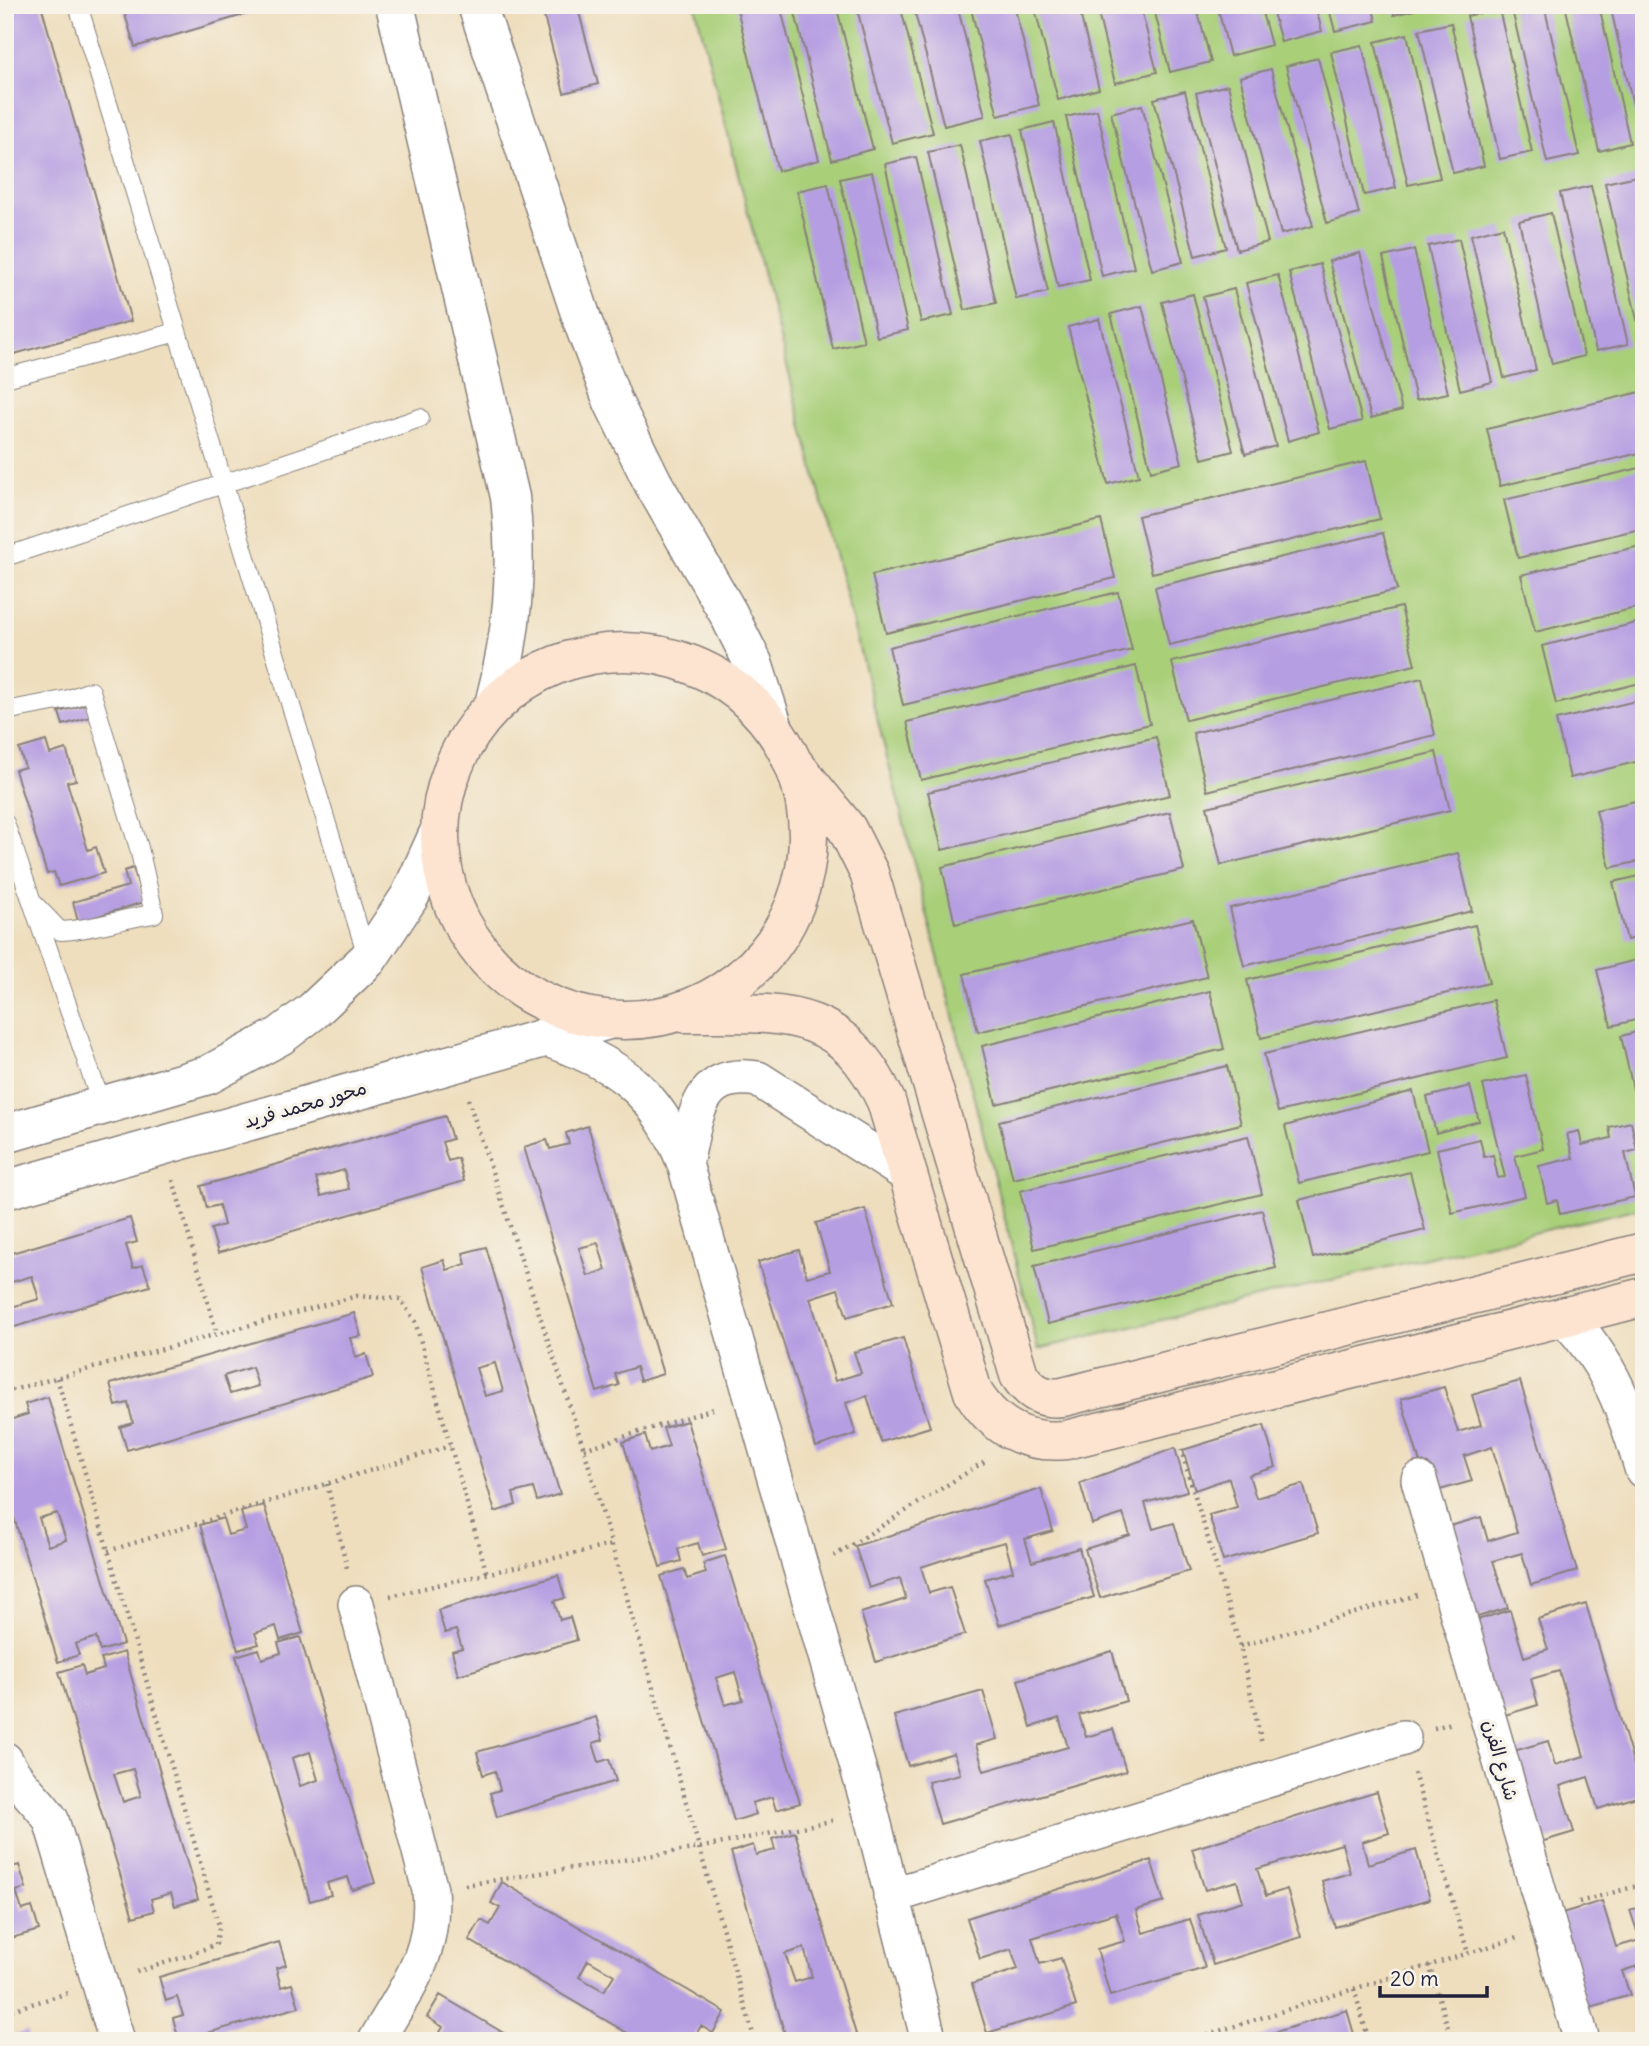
<svg xmlns="http://www.w3.org/2000/svg" width="1649" height="2046" font-family="Delius,'Playpen Sans Arabic',sans-serif">
	<style>
		.green { fill: #a9cf79; stroke: #66785a; stroke-width: 2 }
		.building { fill: #b69ee2; fill-rule: evenodd }
		.lines { fill: none; stroke-linecap: round; stroke-linejoin: round }
		.service-casing { stroke: #88807c; stroke-width: 20 }
		.minor-casing { stroke: #88807c; stroke-width: 38 }
		.tertiary-casing { stroke: #88807c; stroke-width: 41 }
		.secondary-casing { stroke: #88807c; stroke-width: 41 }
		.path { stroke: #88807c; stroke-width: 4.5; stroke-dasharray: 2 5; stroke-linecap: butt }
		.service { stroke: #fff; stroke-width: 18 }
		.minor { stroke: #fff; stroke-width: 35 }
		.tertiary { stroke: #fff; stroke-width: 38 }
		.secondary { stroke: #fde4d1; stroke-width: 38 }
		.labels { text-anchor: middle; dominant-baseline: central; stroke-width: 7; stroke-linejoin: round; paint-order: stroke }
		.street-label { font-size: 19px; fill: #22223b; stroke: #f7f3e8 }
	</style>
	<rect width="100%" height="100%" fill="#f7f3e8"/>
	<filter id="ink" filterUnits="userSpaceOnUse"><feTurbulence type="fractalNoise" baseFrequency=".0143" numOctaves="2"/><feDisplacementMap in="SourceGraphic" scale="14" xChannelSelector="R" yChannelSelector="G"/><feConvolveMatrix kernelMatrix="1 2 1 2 8 2 1 2 1" color-interpolation-filters="sRGB"/></filter>
	<filter id="wash" filterUnits="userSpaceOnUse"><feTurbulence type="fractalNoise" baseFrequency=".00686" numOctaves="4" result="noise"/><feDisplacementMap in="SourceGraphic" scale="28" xChannelSelector="R" yChannelSelector="G"/><feGaussianBlur stdDeviation="1.57" result="paint"/><feColorMatrix in="noise" values="0 0 0 0 0 0 0 0 0 0 0 0 0 0 0 0 0 1.4 0 .05"/><feComposite in="paint" operator="in"/></filter>
	<g filter="url(#wash)">
		<rect width="100%" height="100%" fill="#eedebe"/>
		<path class="green" d="M695,5H1644V1207L1038,1349Z"/>
		<g id="blocks">
			<path class="building" d="M5,5H41L131,321L11,355L5,334Z
				M122,5H258L260,10L135,47Z
				M541,5H577L598,84L564,93Z
				M736,5H780L819,160L778,171Z
				M793,5H836L873,149L832,160Z
				M856,5H900L933,133L892,143Z
				M913,5H957L985,116L944,126Z
				M970,5H1014L1039,105L998,116Z
				M1034,5H1078L1099,89L1058,100Z
				M1096,5H1140L1157,72L1115,83Z
				M1153,5H1196L1211,62L1170,72Z
				M1217,5H1260L1271,45L1230,56Z
				M1271,5H1315L1322,31L1281,42Z
				M1328,5H1372L1376,21L1335,31Z
				M1392,5H1430V6L1394,15Z
				M1511,5H1544L1579,155L1547,162Z
				M1565,5H1599L1630,143L1599,151Z
				M1610,5H1644V138L1641,139Z
				M1499,9L1532,152L1500,159L1467,16Z
				M1451,23L1484,166L1453,173L1419,30Z
				M1407,34L1440,178L1408,185L1375,42Z
				M1362,45L1396,188L1364,195L1331,52Z
				M1318,58L1359,214L1327,223L1286,66Z
				M1271,69L1313,226L1281,234L1240,77Z
				M1228,85L1268,242L1237,250L1196,93Z
				M1185,91L1226,248L1195,256L1154,99Z
				M1142,105L1183,262L1152,270L1111,113Z
				M1097,110L1134,268L1102,276L1066,117Z
				M1054,122L1090,280L1058,287L1022,130Z
				M1012,134L1048,292L1016,299L980,141Z
				M960,145L996,303L965,310L928,152Z
				M916,157L953,315L921,322L885,164Z
				M872,172L908,330L877,337L840,179Z
				M1637,176L1644,204L1643,345L1605,183Z
				M828,184L864,342L833,349L797,191Z
				M1591,186L1628,344L1596,351L1560,193Z
				M1551,213L1584,356L1552,364L1519,221Z
				M1503,227L1536,370L1504,378L1471,235Z
				M1459,239L1492,382L1460,390L1428,246Z
				M1414,250L1448,393L1416,400L1383,257Z
				M1360,253L1402,410L1371,418L1329,261Z
				M1320,264L1362,421L1330,429L1289,272Z
				M1278,275L1319,432L1288,441L1246,283Z
				M1234,289L1276,446L1245,454L1203,297Z
				M1193,294L1233,451L1202,459L1162,302Z
				M1142,306L1182,463L1151,471L1111,314Z
				M1099,319L1139,476L1108,484L1068,327Z
				M1644,391V452L1500,486L1487,429Z
				M1366,461L1380,519L1152,573L1138,516Z
				M1644,467V528L1518,558L1504,500Z
				M1101,520L1115,578L886,633L872,575Z
				M1383,533L1397,590L1169,645L1155,587Z
				M1644,545V606L1535,632L1521,575Z
				M1118,592L1132,650L903,705L889,647Z
				M1401,607L1415,665L1186,720L1172,662Z
				M1644,621V682L1556,704L1542,646Z
				M1136,666L1150,724L921,780L907,722Z
				M1422,678L1435,735L1207,791L1193,733Z
				M1644,699V760L1570,778L1556,720Z
				M86,704L90,717L63,725L59,712Z
				M1156,737L1170,795L942,850L928,792Z
				M46,741L50,754L66,749L76,780L67,782L88,850L96,847L104,873L59,886L54,872L47,874L15,770L25,767L19,749Z
				M1436,752L1450,810L1221,865L1207,807Z
				M1644,799V860L1610,868L1596,810Z
				M1170,812L1184,870L955,924L942,867Z
				M1458,853L1472,911L1244,966L1230,908Z
				M133,868L144,902L78,922L73,902L128,886L124,871Z
				M1644,875V936L1627,940L1613,882Z
				M1193,919L1207,977L978,1032L964,974Z
				M1475,925L1489,983L1261,1038L1247,980Z
				M1644,958V1018L1611,1026L1597,970Z
				M1210,991L1224,1049L996,1104L982,1046Z
				M1493,1000L1507,1058L1278,1112L1264,1054Z
				M1644,1030V1091L1634,1093L1621,1036Z
				M1227,1066L1241,1124L1013,1179L999,1121Z
				M1526,1075L1543,1149L1515,1156L1525,1196L1452,1213L1437,1149L1480,1139L1484,1157L1493,1155L1498,1178L1505,1177L1483,1085Z
				M1470,1086L1479,1121L1436,1133L1427,1097Z
				M1413,1091L1428,1151L1299,1183L1285,1126Z
				M445,1116L452,1139L442,1142L448,1161L458,1158L464,1181L218,1253L211,1229L224,1225L219,1205L207,1208L201,1186ZM344,1170L349,1189L321,1196L316,1178Z
				M1631,1122L1637,1150L1625,1153L1635,1197L1560,1214L1557,1200L1547,1203L1539,1166L1573,1158L1567,1134L1579,1131L1582,1145L1611,1138L1609,1127Z
				M588,1126L663,1374L640,1381L636,1367L615,1374L619,1385L597,1392L524,1147L547,1140L550,1149L569,1144L566,1133ZM598,1243L606,1270L588,1276L579,1248Z
				M1248,1136L1262,1194L1034,1249L1020,1191Z
				M1410,1172L1425,1230L1313,1258L1299,1200Z
				M865,1209L893,1303L847,1317L838,1289L810,1298L821,1333L835,1381L861,1373L854,1352L903,1338L930,1427L881,1442L867,1396L846,1403L856,1434L816,1447L758,1262L799,1250L807,1277L830,1271L816,1223Z
				M1262,1210L1276,1268L1048,1324L1034,1266Z
				M130,1218L137,1242L126,1245L133,1268L143,1265L150,1286L5,1330V1301L8,1308L39,1299L32,1276L5,1284V1255Z
				M486,1247L560,1494L537,1501L533,1488L513,1493L516,1505L495,1512L422,1267L444,1260L447,1270L466,1264L463,1253ZM495,1363L503,1391L485,1396L476,1368Z
				M354,1313L361,1336L350,1338L356,1358L366,1354L373,1377L127,1450L120,1427L133,1423L128,1403L116,1406L110,1384ZM252,1367L258,1386L230,1394L224,1376Z
				M1520,1381L1577,1571L1531,1585L1522,1553L1493,1561L1508,1608L1467,1620L1440,1529L1481,1517L1488,1541L1517,1532L1492,1447L1464,1456L1472,1481L1429,1493L1401,1399L1444,1387L1458,1432L1481,1425L1472,1395Z
				M48,1397L123,1644L100,1651L96,1637L75,1644L79,1655L58,1662L5,1488V1407L10,1420L28,1414L25,1404ZM57,1513L66,1540L48,1546L39,1518Z
				M687,1421L726,1549L702,1556L698,1543L678,1549L681,1561L660,1567L623,1442L645,1435L650,1452L669,1446L663,1428Z
				M1264,1425L1276,1467L1249,1475L1256,1498L1303,1484L1318,1533L1223,1561L1209,1515L1237,1507L1229,1478L1195,1490L1183,1450Z
				M1175,1448L1187,1491L1145,1503L1153,1529L1174,1523L1189,1571L1100,1598L1085,1549L1130,1535L1123,1514L1092,1524L1080,1483Z
				M1041,1489L1053,1531L1025,1539L1032,1562L1079,1548L1094,1597L999,1625L985,1579L1013,1571L1005,1542L970,1551L921,1567L929,1593L950,1587L965,1634L876,1662L861,1613L906,1599L900,1578L869,1588L855,1546Z
				M264,1505L303,1633L280,1640L276,1626L255,1633L259,1644L238,1650L200,1525L223,1518L228,1535L246,1530L241,1512Z
				M725,1556L800,1803L776,1810L772,1797L752,1803L756,1814L734,1821L661,1576L684,1569L687,1579L706,1573L703,1563ZM735,1672L743,1700L725,1705L716,1678Z
				M558,1575L565,1598L554,1601L560,1620L570,1617L577,1640L458,1675L452,1651L462,1648L456,1630L445,1633L438,1610Z
				M1586,1604L1643,1795L1598,1809L1588,1777L1560,1786L1574,1832L1534,1844L1507,1753L1548,1741L1555,1765L1584,1756L1559,1671L1531,1679L1538,1705L1495,1718L1467,1623L1510,1610L1524,1657L1548,1649L1538,1619Z
				M300,1637L375,1883L352,1890L348,1877L327,1883L331,1895L310,1901L236,1656L259,1649L262,1659L281,1653L278,1643ZM310,1752L318,1780L300,1786L292,1758Z
				M1112,1651L1126,1701L1079,1715L1086,1737L1113,1729L1126,1771L940,1824L928,1782L960,1774L954,1753L908,1766L894,1716L983,1691L997,1739L976,1745L984,1771L1068,1747L1059,1718L1031,1727L1018,1680Z
				M124,1652L198,1899L175,1906L171,1893L151,1899L154,1911L133,1917L59,1672L82,1665L85,1675L104,1669L101,1659ZM133,1769L141,1796L123,1802L114,1774Z
				M596,1717L603,1740L593,1743L599,1762L609,1759L616,1781L497,1817L490,1793L500,1790L495,1771L483,1775L477,1752Z
				M1377,1792L1389,1833L1362,1842L1368,1864L1416,1850L1430,1899L1335,1927L1322,1881L1350,1873L1342,1844L1307,1854L1257,1869L1266,1896L1287,1889L1301,1937L1213,1965L1198,1915L1243,1901L1237,1881L1205,1890L1192,1849Z
				M795,1832L831,1952L858,2041H787L731,1852L753,1845L756,1855L775,1850L772,1839ZM804,1948L812,1977L795,1982L785,1954Z
				M1151,1860L1164,1902L1136,1910L1143,1933L1190,1919L1205,1968L1110,1996L1097,1949L1125,1941L1116,1913L1082,1923L1032,1938L1040,1964L1061,1958L1076,2006L987,2033L972,1984L1018,1969L1011,1949L980,1959L967,1918Z
				M19,1865L26,1888L16,1891L22,1910L32,1907L39,1930L5,1940V1869Z
				M502,1882L725,2012L713,2033L701,2026L692,2041H641L469,1940L481,1920L490,1925L500,1908L491,1903ZM588,1960L614,1975L604,1991L579,1977Z
				M1602,1901L1616,1947L1640,1940L1630,1910L1644,1906V1964L1622,1971L1630,1995L1587,2008L1559,1914Z
				M279,1942L286,1965L276,1968L281,1987L292,1984L299,2007L179,2041L173,2018L183,2015L177,1997L166,2001L159,1977Z
				M440,1995L517,2041H435L443,2027L427,2017Z
				M1347,2010L1356,2041H1253V2039Z
				M27,2031L30,2041H5V2038Z
				M1640,2032L1642,2041H1613V2040Z
				M420,2034L431,2041H416Z"/>
		</g>
	</g>
	<g filter="url(#ink)">
		<use href="#blocks" fill-opacity="0" stroke="#88807c" stroke-width="2"/>
		<g class="lines">
			<g class="service-casing">
				<path id="service" d="M78,5L367,956
					M5,378L177,332
					M5,557L420,418
					M5,711L69,699L91,691L139,848L154,914C122,918 92,930 60,931L32,902
					M5,823L102,1106"/>
			</g>
			<g class="minor-casing">
				<path id="minor" d="M541,1037C615,1061 656,1089 685,1164L871,1813L929,2041
					M685,1164C696,1118 696,1069 758,1079L908,1175
					M1419,1480L1582,2041
					M356,1604L430,1890C436,1954 406,1988 376,2041
					M5,1760C15,1783 37,1798 51,1820L117,2041
					M891,1896L1403,1738"/>
			</g>
			<g class="tertiary-casing">
				<path id="tertiary" d="M395,5L510,497C518,573 513,631 494,705
					M477,5L584,325L613,402L653,483L728,613L753,663L774,729
					M5,1134L208,1075L280,1036L313,1011L368,959L410,896L440,830
					M5,1190L605,1021
					M1565,1316C1610,1363 1626,1408 1644,1469"/>
			</g>
			<g class="secondary-casing">
				<path id="secondary" d="M440 836a184 184 0 1 1 368 0a184 184 0 1 1-368 0Z
					M794,764L847,829L869,873L1019,1375C1030,1392 1043,1400 1063,1397L1644,1252
					M683,1013C776,1014 840,1001 886,1101L973,1392C994,1427 1025,1444 1066,1440L1644,1297"/>
			</g>
			<path class="path" d="M468,1099L584,1449L755,2041
				M173,1180L217,1334
				M57,1378L219,1926L216,1944L190,1955L133,1973
				M5,1392L357,1296L400,1299L415,1321L487,1574
				M584,1449L717,1408
				M1181,1449L1240,1646L1262,1744
				M327,1484L348,1572
				M108,1551L450,1446
				M834,1556L987,1460
				M390,1596L611,1545
				M1240,1646L1417,1595
				M1434,1728L1452,1723
				M1414,1773L1468,1953
				M465,1885L699,1848L836,1820
				M1579,1902L1644,1884
				M1429,1965L1452,2041
				M1354,1989L1369,2041
				M5,2012L68,1993
				M1187,2041L1517,1938"/>
			<use href="#service" class="service"/>
			<use href="#minor" class="minor"/>
			<use href="#tertiary" class="tertiary"/>
			<use href="#secondary" class="secondary"/>
		</g>
	</g>
	<g class="labels">
		<g class="street-label">
			<text transform="translate(305 1104) rotate(-16)">محور محمد فريد</text>
			<text transform="translate(1501 1760) rotate(74)">شارع الفرن</text>
		</g>
	</g>
	<rect width="1649" height="2046" fill="none" stroke="#f7f3e8" stroke-width="28"/>
	<path d="M1380 1986v10h107v-10" fill="none" stroke="#22223b" stroke-width="3.5"/>
	<text x="1390" y="1986" font-size="21" fill="#22223b" stroke="#f7f3e8" stroke-width="5" paint-order="stroke">20 m</text>
</svg>
